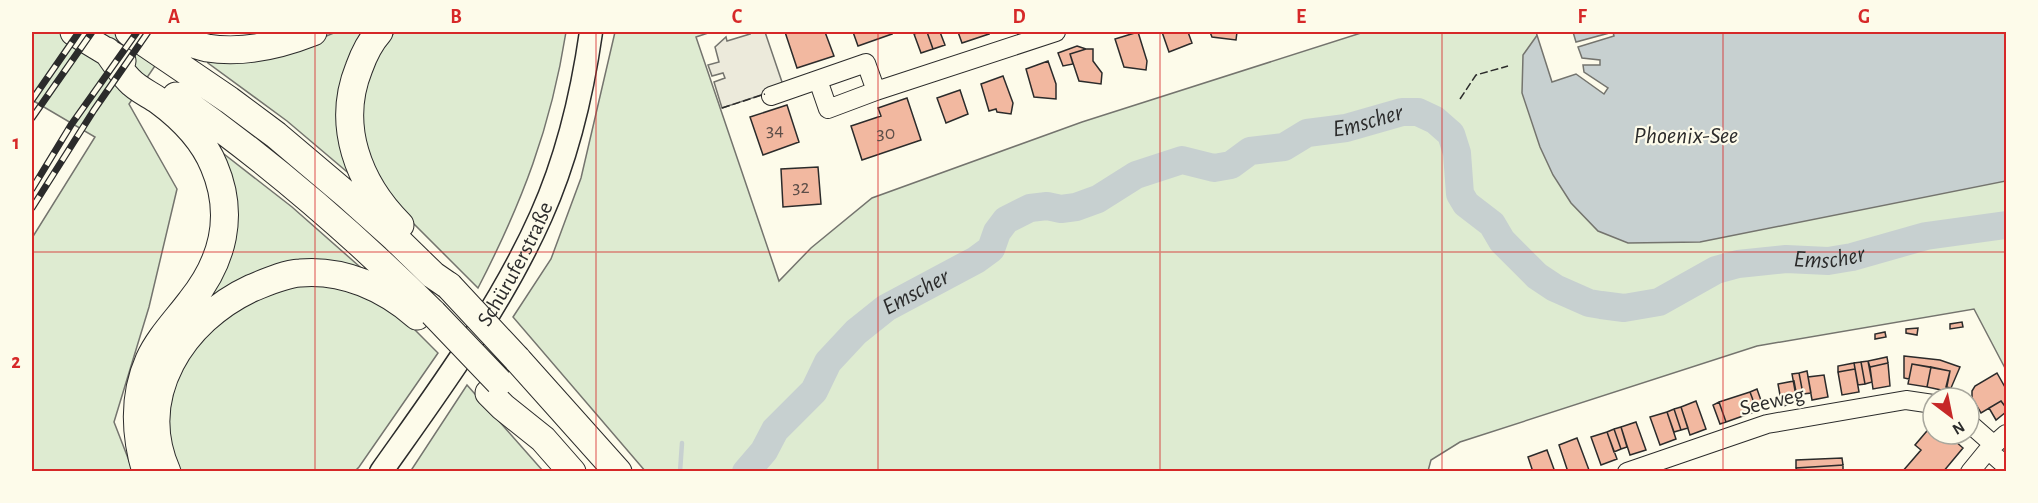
<svg xmlns="http://www.w3.org/2000/svg" width="2038" height="503" font-family="'Alegreya Sans',sans-serif">
	<style>
		.green { fill: #deebd1; stroke: #74746e; stroke-width: 1.5 }
		.parking { fill: #eceadb; stroke: #74746e; stroke-width: 1.5 }
		.water { fill: #c7d0d0; stroke: #74746e; stroke-width: 1.5 }
		.pier { fill: #fdfbea; stroke: #74746e; stroke-width: 1.5 }
		.lines { fill: none; stroke-linecap: round; stroke-linejoin: round }
		.stream { stroke: #c7d0d0; stroke-width: 4.5 }
		.river { stroke: #c7d0d0; stroke-width: 28 }
		.building { fill: #f2b8a0; stroke: #2b2b2b; stroke-width: 1.5 }
		.minor-casing { stroke: #2b2b2b; stroke-width: 20 }
		.major-casing { stroke: #2b2b2b; stroke-width: 25 }
		.highway-casing { stroke: #2b2b2b; stroke-width: 29 }
		.minor { stroke: #fdfbea; stroke-width: 18 }
		.major { stroke: #fdfbea; stroke-width: 22 }
		.highway { stroke: #fdfbea; stroke-width: 27 }
		.rail-casing { stroke: #2b2b2b; stroke-width: 7 }
		.rail { stroke: #fdfbea; stroke-width: 4.5; stroke-dasharray: 14; stroke-linecap: butt }
		.highway-bridge-casing { stroke: #2b2b2b; stroke-width: 29; stroke-linecap: butt }
		.highway-bridge { stroke: #fdfbea; stroke-width: 27 }
		.fence { stroke: #2b2b2b; stroke-width: 1.5; stroke-dasharray: 8 3; stroke-linecap: butt }
		.grid { fill: none; stroke: #d62828; stroke-width: 1.5; stroke-opacity: 0.55 }
		.labels { text-anchor: middle; dominant-baseline: central; stroke-width: 4.5; stroke-linejoin: round; paint-order: stroke }
		.number-label { font-size: 20px; fill: #5d4e48 }
		.street-label { font-size: 22px; fill: #2b2b2b; stroke: #fdfbea }
		.water-label { font-size: 24px; font-style: italic; fill: #2b2b2b; stroke: #fdfbea }
		.neatline { fill: none; stroke: #d62828; stroke-width: 2 }
		.grid-label { font-size: 20px; text-anchor: middle; font-weight: bold; fill: #d62828 }
	</style>
	<rect width="100%" height="100%" fill="#fdfbea"/>
	<path class="green" d="M32,32H178L129,104L177,189L149,307L114,422L133,471H32V238L95,137L32,100Z
		M336,32H367L352,176L287,121L208,63L207,60L312,42Z
		M395,32H566C551,127 522,203 478,288L389,199L362,141L361,90L382,45Z
		M615,32H711L696,37L779,281L811,248L872,198L1082,122L1364,32H2006V370L1974,309L1757,346L1460,442L1431,460L1428,471L646,472L513,317L551,259L581,178Z
		M215,147L292,207L368,274L213,299H207Z
		M316,280L390,305L438,353L359,467L355,471L175,472L164,430L182,358L243,302Z
		M467,385L543,471L410,472Z"/>
	<path class="parking" d="M749,32H765L783,85L770,92L722,108L714,82L725,78L723,73L712,76L708,65L719,62L715,47L726,37L727,41L750,34Z"/>
	<path class="water" d="M1546,32H2006V181L1700,242L1628,243L1598,231L1571,203L1553,175L1540,147L1522,93L1523,55L1538,34Z"/>
	<path class="pier" d="M1536,32H1573L1576,42L1613,32L1614,36L1578,47L1582,58L1600,60V65H1583L1584,72L1608,88L1604,94L1576,74L1552,82Z"/>
	<g class="lines">
		<path class="stream" d="M680,472L682,443"/>
		<path class="river" id="s1" d="M746,472L764,451L775,430L814,391L828,362L856,332L886,308L976,260L991,249L997,232L1006,220L1030,208L1047,206L1061,209L1076,207L1098,199L1136,175L1182,160L1214,168L1231,165L1250,151L1284,147L1307,133L1346,128L1402,112H1418L1435,120L1451,134L1457,153L1460,194L1466,204L1492,224L1502,241L1537,276L1555,288L1589,303L1601,305L1624,308L1659,302L1716,270L1738,264L1786,259L1828,261L1852,257L1926,236L2006,225"/>
	</g>
	<path class="building" d="M785,32H825L834,56L797,68Z
		M853,32H891L892,34L858,46Z
		M920,32H927L933,49L921,53L914,34Z
		M927,32H940L945,45L933,49Z
		M958,32H988L989,34L962,43Z
		M1138,32L1147,61L1146,70L1124,67L1115,39Z
		M1162,32H1188L1192,43L1169,52Z
		M1210,32H1237L1236,40L1212,37Z
		M1077,46L1086,49L1070,54L1073,64L1063,66L1058,53Z
		M1086,49H1093V61L1102,73L1101,84L1079,81L1070,54Z
		M1048,61L1056,84V99L1034,97L1026,69Z
		M1003,76L1013,103L1011,114L997,112L996,109L989,111L981,84Z
		M960,90L968,114L946,123L937,98Z
		M907,98L921,140L862,160L851,126L881,116L878,108Z
		M787,105L799,142L763,155L750,117Z
		M818,167L821,204L783,207L781,169Z
		M1962,322L1963,327L1950,329V324Z
		M1918,328L1917,335L1906,333V329Z
		M1885,332L1886,337L1875,339V334Z
		M1904,356L1940,360L1960,367L1951,388L1946,387L1950,371L1912,364L1909,379L1904,378Z
		M1887,357L1888,363L1870,367L1868,361Z
		M1868,361L1872,382L1865,384L1861,362Z
		M1861,362L1865,384L1858,385L1854,363Z
		M1854,363L1855,369L1838,372V366Z
		M1888,363L1890,386L1873,389L1870,367Z
		M1912,364L1931,367L1927,387L1908,384Z
		M1931,367L1950,371L1946,391L1927,387Z
		M1855,369L1859,392L1842,395L1838,372Z
		M1807,371L1811,393L1803,394L1799,373Z
		M1799,373L1803,394L1796,396L1792,374Z
		M1997,373L2006,389V403L2004,405L2001,401L1981,413L1972,398V391L1975,386Z
		M1824,375L1828,397L1812,400L1808,377Z
		M1794,381L1798,403L1782,406L1778,384Z
		M1757,389L1764,409L1757,411L1750,392Z
		M1750,392L1757,411L1726,422L1719,402Z
		M1696,401L1706,429L1690,435L1681,407Z
		M2001,401L2004,405L2006,403V412L1996,420L1989,408Z
		M1719,402L1726,422L1720,424L1713,405Z
		M1681,407L1688,428L1681,430L1674,409Z
		M1674,409L1681,430L1674,432L1667,412Z
		M1667,412L1676,439L1660,445L1650,417Z
		M1636,422L1646,450L1630,455L1621,427Z
		M1932,425L1933,434H1947L1963,448L1943,472H1902L1921,450L1915,445Z
		M1621,427L1627,447L1621,449L1614,429Z
		M1614,429L1621,449L1614,452L1607,432Z
		M1607,432L1617,459L1601,465L1591,437Z
		M1577,438L1589,470L1568,472L1559,445Z
		M1547,450L1555,472H1533L1528,457Z
		M1842,458L1843,465L1796,468V460Z
		M1843,465V472H1797L1796,468Z"/>
	<g class="lines">
		<g class="minor-casing">
			<path id="minor" d="M876,91L1056,32
				M771,96L866,63L876,91L828,109L818,80
				M1969,423L1994,445
				M1988,450L2006,466
				M1627,472L1767,424L1906,400L1933,404
				M1970,472L1988,450L2006,434"/>
		</g>
		<g class="major-casing">
			<g id="major">
				<path id="s2" d="M381,472C439,390 500,308 541,216C567,158 582,95 591,32"/>
			</g>
		</g>
		<g class="highway-casing">
			<path id="highway" d="M74,32L122,61
				M129,32L229,100L276,135L347,195L395,238L433,275L449,286
				M155,32L162,36C177,39 192,44 207,48C243,54 280,45 313,32
				M379,32C370,42 364,54 359,68C336,125 358,183 400,225
				M107,51C114,61 121,72 129,80C137,89 149,94 159,101C182,118 203,139 214,166C235,215 223,261 191,301C176,321 159,338 149,360C133,396 135,435 146,472
				M176,96C269,161 353,234 433,313
				M517,359L618,472
				M489,393L503,407L543,439L572,472
				M167,472C133,395 183,320 252,288C267,282 284,274 300,273C343,269 385,288 417,316"/>
		</g>
		<use href="#minor" class="minor"/>
		<use href="#major" class="major"/>
		<use href="#highway" class="highway"/>
		<g class="rail-casing">
			<path id="rail" d="M32,100L79,32
				M32,118L92,32
				M32,189L71,125L137,32
				M32,208L94,110L148,32"/>
		</g>
		<use href="#rail" class="rail"/>
		<g class="highway-bridge-casing">
			<path id="highway-bridge" d="M449,286L517,359
				M433,313L499,382"/>
		</g>
		<use href="#highway-bridge" class="highway-bridge"/>
		<path class="fence" d="M1460,99L1476,75L1508,66
			M722,108L765,94"/>
	</g>
	<path class="grid" d="M315,32V472M596,32V472M878,32V472M1160,32V472M1442,32V472M1723,32V472M32,252H2006"/>
	<g class="labels">
		<g class="number-label">
			<text x="775" y="130">34</text>
			<text x="886" y="133">30</text>
			<text x="801" y="187">32</text>
		</g>
		<g class="street-label">
			<text stroke="none"><textPath href="#s2" startOffset="248">Schüruferstraße</textPath></text>
			<text transform="translate(1772 401) rotate(-13)">Seeweg</text>
		</g>
		<g class="water-label">
			<text stroke="none"><textPath href="#s1" startOffset="759">Emscher</textPath></text>
			<text x="1686" y="136">Phoenix-See</text>
			<text stroke="none"><textPath href="#s1" startOffset="1335">Emscher</textPath></text>
			<text stroke="none"><textPath href="#s1" startOffset="252">Emscher</textPath></text>
		</g>
	</g>
	<rect width="2038" height="503" fill="none" stroke="#fdfbea" stroke-width="66"/>
	<g transform="translate(1951 416) rotate(148)"><circle r="28" fill="#fdfbea" stroke="#a9a89e" stroke-width="1.5"/>
	<path d="M0-4.5L10 22L0 15L-10 22Z" fill="#c62828"/>
	<text y="-9" font-size="16" font-weight="bold" text-anchor="middle" fill="#2b2b2b">N</text>
	</g>
	<rect x="33" y="33" width="1972" height="437" class="neatline"/>
	<g class="grid-label">
		<text x="174" y="23">A</text>
		<text x="456" y="23">B</text>
		<text x="737" y="23">C</text>
		<text x="1019" y="23">D</text>
		<text x="1301" y="23">E</text>
		<text x="1582" y="23">F</text>
		<text x="1864" y="23">G</text>
		<text x="16" y="149">1</text>
		<text x="16" y="368">2</text>
	</g>
</svg>
